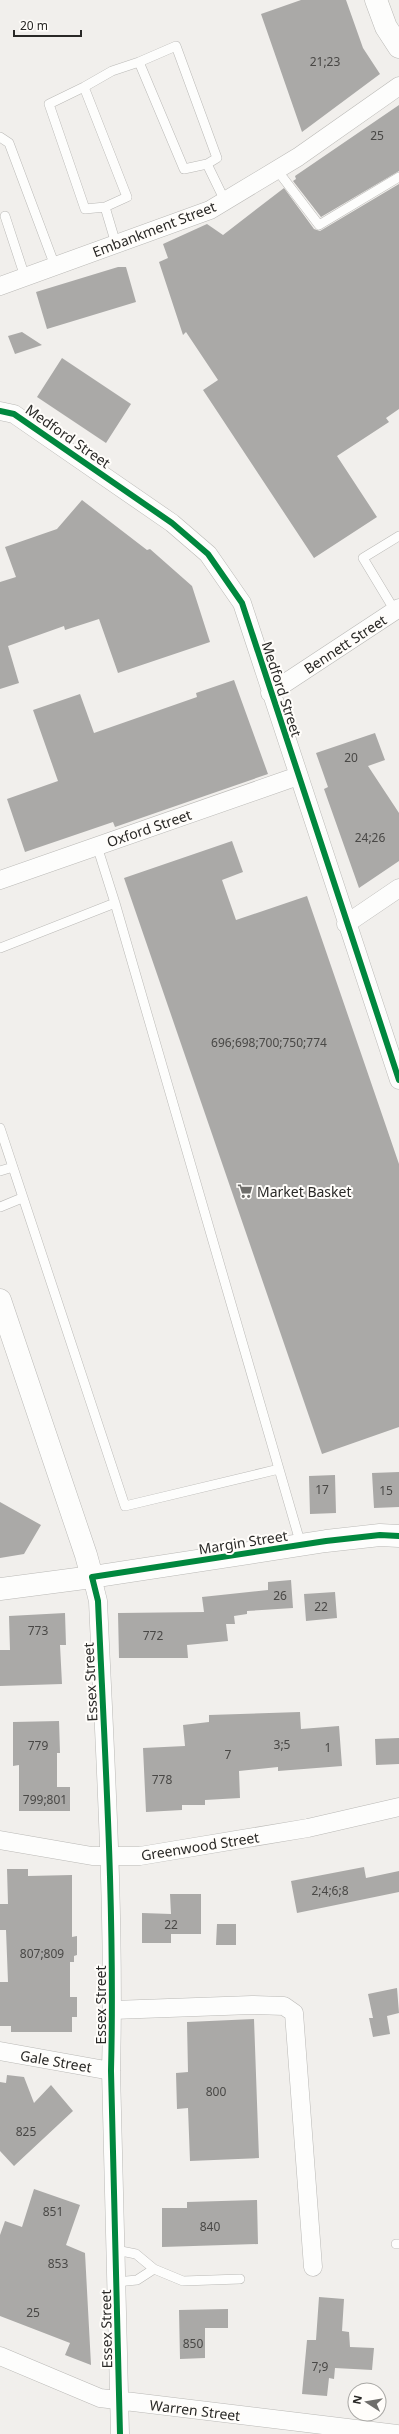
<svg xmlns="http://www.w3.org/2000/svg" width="399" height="2434" font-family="'Noto Sans',sans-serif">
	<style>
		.building { fill: #aaa9a7 }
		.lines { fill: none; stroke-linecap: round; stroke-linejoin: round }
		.service-casing { stroke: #bab9b6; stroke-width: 10 }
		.minor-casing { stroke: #bab9b6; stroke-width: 19 }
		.tertiary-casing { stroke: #bab9b6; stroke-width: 23 }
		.secondary-casing { stroke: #bab9b6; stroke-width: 23 }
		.service { stroke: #fdfdfc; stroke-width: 9 }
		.minor { stroke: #fdfdfc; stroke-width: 18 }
		.tertiary { stroke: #fdfdfc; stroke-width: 22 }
		.secondary { stroke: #fdfdfc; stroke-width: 22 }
		.cycleway-casing { stroke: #fffdfa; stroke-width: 8 }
		.cycleway { stroke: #00873e; stroke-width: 6 }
		.labels { text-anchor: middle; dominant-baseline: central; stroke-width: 4; stroke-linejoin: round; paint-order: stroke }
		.number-label { font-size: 12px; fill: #494846 }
		.street-label { font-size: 14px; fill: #292826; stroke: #fffdfa }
		.poi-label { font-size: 14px; fill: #292826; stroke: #fffdfa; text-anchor: start }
	</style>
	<rect width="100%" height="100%" fill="#f1efec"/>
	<path class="building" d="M301,0H346L363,48L380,74L302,132L261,14Z
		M399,105V171L321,217L293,181L296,179L295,176Z
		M399,184V409L386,418L389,422L337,456L377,517L314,558L203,390L218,380L186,332L183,335L159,262L168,258L163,244L207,224L223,235L284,188L314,229L320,231Z
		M118,267H126L136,302L47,329L36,292Z
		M22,332L42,345L15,354L8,336Z
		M62,358L131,404L106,443L37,397Z
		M82,500L147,550L150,549L192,586L210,642L118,673L99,619L65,630L64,626L8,646L19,683L0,689V582L16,577L5,547L57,529Z
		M234,680L268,774L115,827L113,822L25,852L7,799L58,781L33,710L80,694L94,733L197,697L196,693Z
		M375,733L385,760L368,766L399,813V861L359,888L324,789L328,787L316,753Z
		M232,841L243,872L222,880L236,920L307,896L399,1164V1427L322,1454L124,878Z
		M399,1472V1507L374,1508L372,1473Z
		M335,1475L336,1513L310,1514L309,1476Z
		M0,1502L41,1525L24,1554L0,1558Z
		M291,1580L293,1608L247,1611V1614L234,1616L235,1624H226L228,1641L187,1645L188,1658H119L118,1613L204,1612L202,1597L268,1590V1582Z
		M335,1592L337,1618L306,1621L304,1594Z
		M65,1613L66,1645H60L62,1684L0,1686V1650H10L9,1616Z
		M300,1712L301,1729L339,1726L342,1766L278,1771V1767L239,1771L240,1798L205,1800V1805H182V1810L146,1812L143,1748L185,1746L183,1725L209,1722V1715Z
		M59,1721L60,1753H57V1787H70V1811H19V1765L13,1766V1722Z
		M399,1738V1764L376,1765L375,1739Z
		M364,1867L366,1878L399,1871V1892L297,1913L291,1881Z
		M7,1869H28V1876L72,1875V1937L77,1936V1955L74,1956V1962H70V1997H77V2017H72V2032H11V2026H0V1982H8L6,1930H0V1904H8Z
		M170,1894H201V1934H171V1943H142V1913L171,1914Z
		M217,1924H236V1945H216Z
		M397,1988L399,2013L387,2016L390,2034L373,2037L369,2018H373L368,1994Z
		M254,2019L259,2158L190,2161L188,2108L177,2109L176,2073L188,2072L187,2022Z
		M7,2075L24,2077L34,2103L51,2085L73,2111L14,2166L0,2151V2082L6,2083Z
		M34,2189L80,2205L66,2245L85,2253L91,2365L65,2355L70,2343L0,2316V2235L5,2221L22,2227Z
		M257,2200L258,2244L162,2247V2208H187V2202Z
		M319,2297L344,2299L342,2331L349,2332L350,2347L374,2348L372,2370L335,2368L334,2379L329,2378L327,2396L302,2394L307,2340H316Z
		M228,2309V2328H205V2358L180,2359L179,2310Z"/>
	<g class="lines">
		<g class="service-casing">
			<path id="service" d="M176,46L217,158L207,164L184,169L139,62Z
				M84,87L127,197L105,207L85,209L49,104Z
				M84,87L112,71L139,62
				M0,137L9,143L55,266
				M207,164L225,201
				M277,170L319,225L399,177
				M105,207L116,244
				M5,216L25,277
				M395,611L363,558L399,536
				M97,846L115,903L301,1545
				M0,948L115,903
				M0,1128L125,1506L279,1469
				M0,1171L13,1167
				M0,1207L22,1198
				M396,2244H399
				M116,2250L136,2254L154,2269L137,2280L116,2282
				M154,2269L183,2281L240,2279"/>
		</g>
		<g class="minor-casing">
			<path id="minor" d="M0,286L210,210L298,157L399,86
				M0,411L14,414L172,523L208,554L242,603L399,1080
				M270,693L399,608
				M0,880L298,776
				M346,924L399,888
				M92,1577L98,1601C105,1757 115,1914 111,2071L120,2434
				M0,1840L92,1856H140L308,1828L399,1807
				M113,2010L252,2005L284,2006L294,2013L313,2267
				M0,2051L111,2071
				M0,2356L100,2398L397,2434"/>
		</g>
		<g class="tertiary-casing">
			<path id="tertiary" d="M92,1577L326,1541L380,1535L399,1536"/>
		</g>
		<g class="secondary-casing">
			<path id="secondary" d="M376,0L386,27L399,47
				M0,1300L86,1555L92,1577L0,1589"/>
		</g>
		<use href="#service" class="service"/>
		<use href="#minor" class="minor"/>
		<use href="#tertiary" class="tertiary"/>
		<use href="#secondary" class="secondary"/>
		<g class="cycleway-casing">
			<path id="cycleway" d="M0,411L14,414L172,523L208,554L242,603L399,1080
				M120,2434L111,2071C115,1914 105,1757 98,1601L92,1577L326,1541L380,1535L399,1536"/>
		</g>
		<use href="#cycleway" class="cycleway"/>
	</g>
	<defs>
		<g id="supermarket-bare" transform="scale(1.2)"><path d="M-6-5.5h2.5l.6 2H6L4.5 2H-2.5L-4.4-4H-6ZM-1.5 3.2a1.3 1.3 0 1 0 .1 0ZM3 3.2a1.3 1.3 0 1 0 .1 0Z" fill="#6f6e6b" stroke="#fffdfa" stroke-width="2.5" paint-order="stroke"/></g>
	</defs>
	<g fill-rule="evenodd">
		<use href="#supermarket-bare" x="245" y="1191"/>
	</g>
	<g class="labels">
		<g class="number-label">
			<text x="325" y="61">21;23</text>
			<text x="377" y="135">25</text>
			<text x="351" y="757">20</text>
			<text x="370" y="837">24;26</text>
			<text x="269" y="1042">696;698;700;750;774</text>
			<text x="322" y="1489">17</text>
			<text x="386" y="1490">15</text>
			<text x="280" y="1595">26</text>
			<text x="321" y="1606">22</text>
			<text x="38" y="1630">773</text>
			<text x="153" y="1635">772</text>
			<text x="282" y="1744">3;5</text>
			<text x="38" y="1745">779</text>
			<text x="328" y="1747">1</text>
			<text x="228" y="1754">7</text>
			<text x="162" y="1779">778</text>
			<text x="45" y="1799">799;801</text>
			<text x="330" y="1890">2;4;6;8</text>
			<text x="171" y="1924">22</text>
			<text x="42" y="1953">807;809</text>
			<text x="216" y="2091">800</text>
			<text x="26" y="2131">825</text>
			<text x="53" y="2211">851</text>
			<text x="210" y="2226">840</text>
			<text x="58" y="2263">853</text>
			<text x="33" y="2312">25</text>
			<text x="193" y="2343">850</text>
			<text x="320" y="2366">7;9</text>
		</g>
		<g class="street-label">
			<text transform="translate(154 229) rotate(-21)">Embankment Street</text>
			<text transform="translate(68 436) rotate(35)">Medford Street</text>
			<text transform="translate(345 644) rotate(-33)">Bennett Street</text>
			<text transform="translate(282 689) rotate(72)">Medford Street</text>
			<text transform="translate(149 828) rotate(-19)">Oxford Street</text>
			<text transform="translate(243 1542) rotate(-9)">Margin Street</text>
			<text transform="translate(90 1682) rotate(-93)">Essex Street</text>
			<text transform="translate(200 1846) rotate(-9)">Greenwood Street</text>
			<text transform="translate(100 2005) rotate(-90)">Essex Street</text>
			<text transform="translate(56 2061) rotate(10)">Gale Street</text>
			<text transform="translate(106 2329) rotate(-91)">Essex Street</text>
			<text transform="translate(195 2410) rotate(7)">Warren Street</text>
		</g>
		<g class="poi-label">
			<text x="257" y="1191">Market Basket</text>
		</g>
	</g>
	<g transform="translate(367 2402) rotate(282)"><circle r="19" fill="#fffdfa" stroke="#a9a8a5"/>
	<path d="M0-3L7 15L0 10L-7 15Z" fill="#6f6e6b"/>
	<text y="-6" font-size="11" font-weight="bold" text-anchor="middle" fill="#292826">N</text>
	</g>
	<path d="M14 30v6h67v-6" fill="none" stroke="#292826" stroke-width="2"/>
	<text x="20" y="30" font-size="12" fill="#292826" stroke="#fffdfa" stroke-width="3" paint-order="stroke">20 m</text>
</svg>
